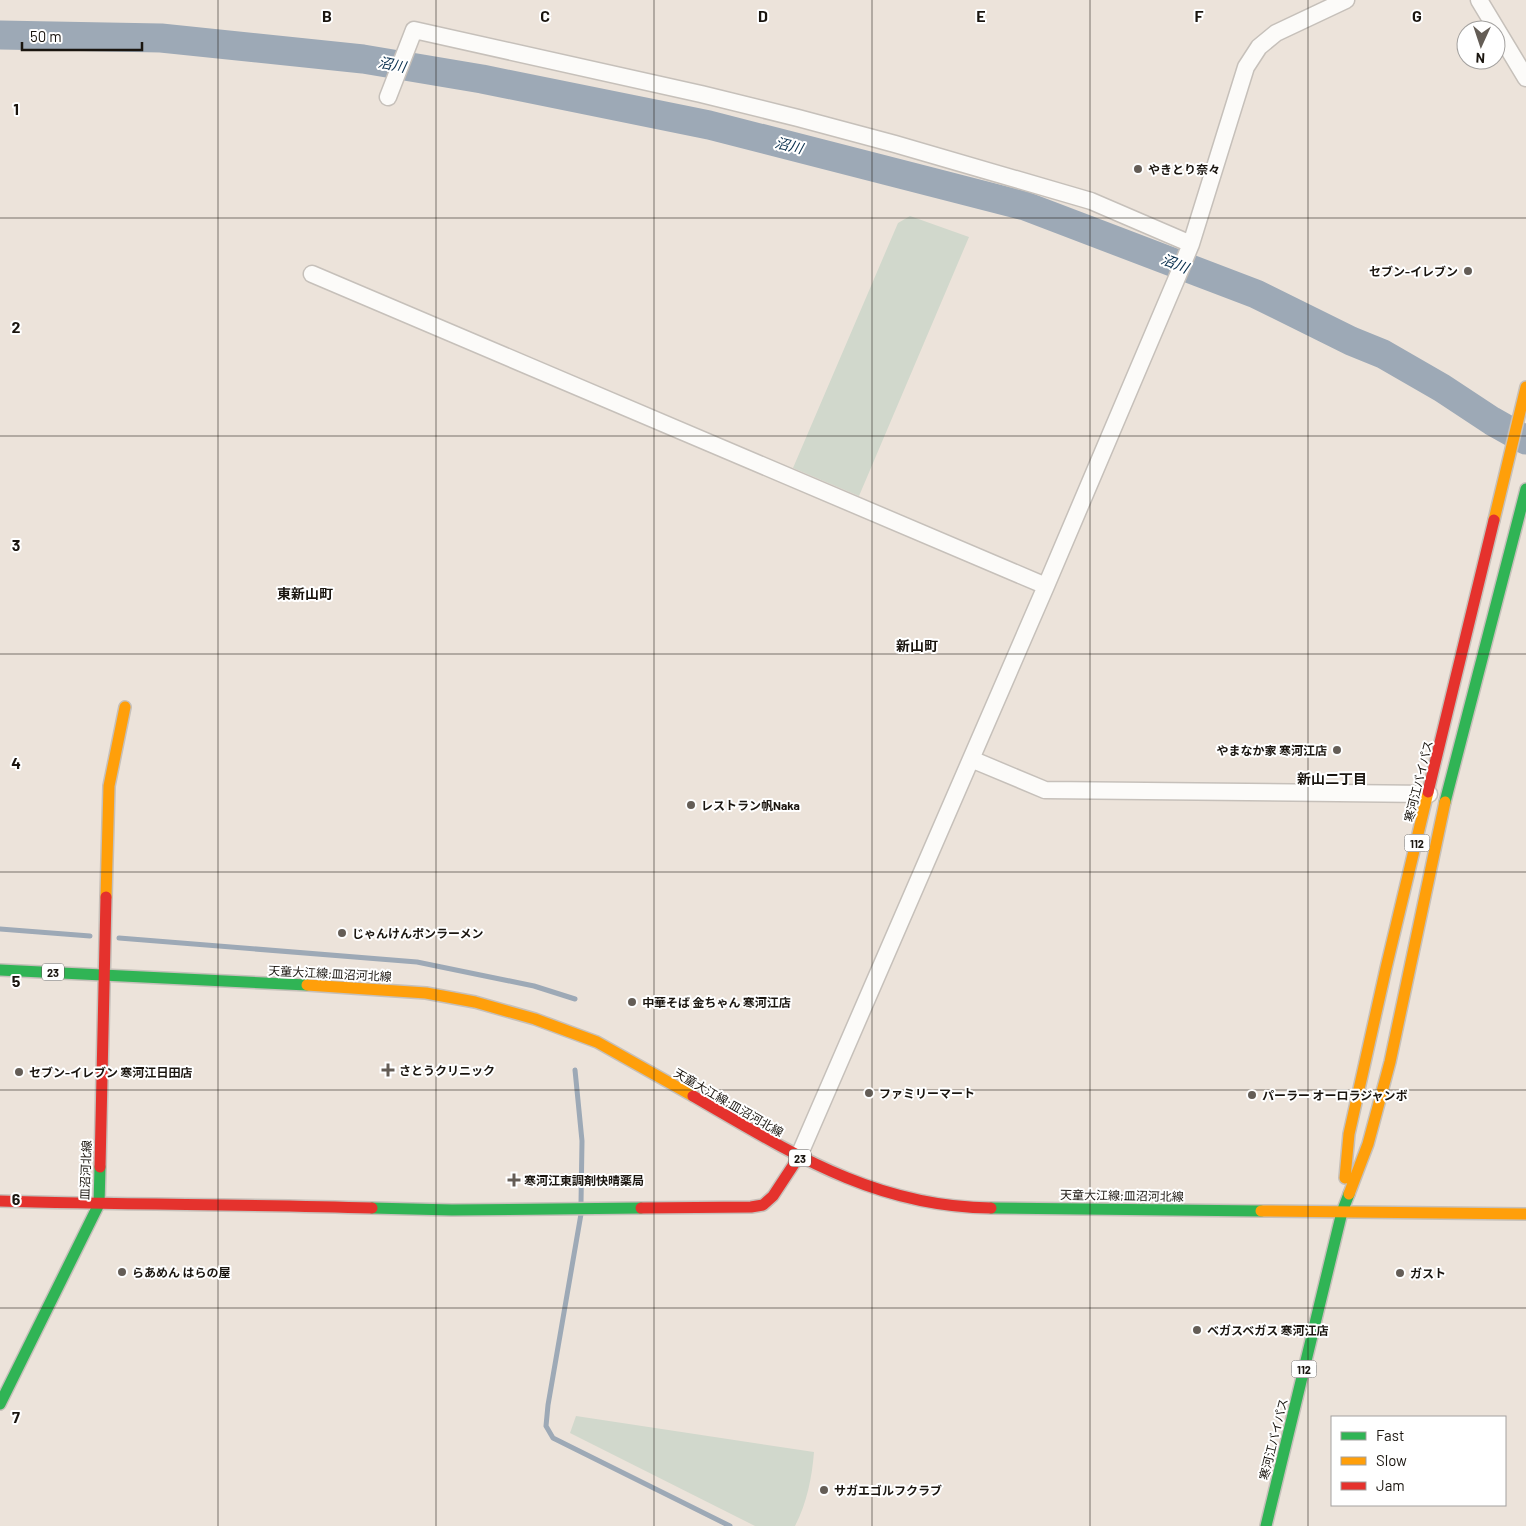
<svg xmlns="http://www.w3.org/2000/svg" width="1526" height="1526" font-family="Barlow,'Noto Sans JP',sans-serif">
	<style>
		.green { fill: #d1d8cc }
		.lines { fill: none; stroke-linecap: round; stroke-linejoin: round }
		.stream { stroke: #9da9b6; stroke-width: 5 }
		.river { stroke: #9da9b6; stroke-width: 29 }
		.street-casing { stroke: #c6c0ba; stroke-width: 19 }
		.fast-casing { stroke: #c6c0ba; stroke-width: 14 }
		.slow-casing { stroke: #c6c0ba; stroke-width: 14 }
		.jam-casing { stroke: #c6c0ba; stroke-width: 14 }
		.street { stroke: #fcfbf9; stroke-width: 16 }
		.fast { stroke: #30b455; stroke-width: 11 }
		.slow { stroke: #ff9f0a; stroke-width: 11 }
		.jam { stroke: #e5322d; stroke-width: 11 }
		.grid { fill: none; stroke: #1a150f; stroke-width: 1; stroke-opacity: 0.55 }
		.poi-dot { fill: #645d56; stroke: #fff; stroke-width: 2 }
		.labels { text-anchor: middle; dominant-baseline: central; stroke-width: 4; stroke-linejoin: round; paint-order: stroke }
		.shield { fill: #fff; stroke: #5f5b57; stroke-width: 1 }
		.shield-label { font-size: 11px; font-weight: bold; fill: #1a150f }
		.poi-label { font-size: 12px; font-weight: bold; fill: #1a150f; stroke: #fff; text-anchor: start }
		.street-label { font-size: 12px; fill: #1a150f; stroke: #fff }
		.water-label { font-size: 14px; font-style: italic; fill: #052c4b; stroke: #fff }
		.neighbourhood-label { font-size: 14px; font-weight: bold; fill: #1a150f; stroke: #fff }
		.grid-label { font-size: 16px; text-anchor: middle; font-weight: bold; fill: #1a150f; stroke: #fff; stroke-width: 4; stroke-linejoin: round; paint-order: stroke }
	</style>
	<rect width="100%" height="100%" fill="#ece3da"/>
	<path class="green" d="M910,216L969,237L859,496L793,468L898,223Z
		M576,1416L814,1452C812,1477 807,1503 795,1526H755L570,1433Z"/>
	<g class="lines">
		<path class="stream" d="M0,929L90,936
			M119,938L417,962L534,986L575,999
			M575,1070L582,1141L581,1203
			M581,1214L548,1405L546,1426L553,1438L730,1526"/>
		<path class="river" d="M0,35L161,38L363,59L482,79L709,125L1025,206L1256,294L1351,341L1383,354L1442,388L1492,421L1526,440"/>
		<g class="street-casing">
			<path id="street" d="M1479,0L1526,78
				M388,97L414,30L701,94L798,118L895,144L1091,201L1191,244
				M312,274L1046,586
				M971,759L1045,790L1429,794
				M798,1158L1046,586L1176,280L1191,244L1246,67L1259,47L1276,33L1346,0"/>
		</g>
		<g class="fast-casing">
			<path id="fast" d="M1445,802L1526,489
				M0,970L307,985
				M372,1208L452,1210L641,1208
				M991,1208L1261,1211
				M0,1404L99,1204L100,1167
				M1266,1526L1342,1212L1349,1194"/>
		</g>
		<g class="slow-casing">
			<path id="slow" d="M1494,520L1526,387
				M106,897L109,786L125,707
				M307,985L426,993L475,1002L535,1019L597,1042L693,1096
				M1345,1178L1349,1134L1386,968L1428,792
				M1349,1194L1368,1144L1390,1062L1445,802
				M1261,1211L1526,1214"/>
		</g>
		<g class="jam-casing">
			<path id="jam" d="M1428,792L1494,520
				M693,1096C790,1152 874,1207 991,1208
				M100,1167L106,897
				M0,1201C124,1205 248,1204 372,1208
				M641,1208L751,1207L763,1205L773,1196L798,1158"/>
		</g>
		<use href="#street" class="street"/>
		<use href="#fast" class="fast"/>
		<use href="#slow" class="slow"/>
		<use href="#jam" class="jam"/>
	</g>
	<path class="grid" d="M218,0V1526M436,0V1526M654,0V1526M872,0V1526M1090,0V1526M1308,0V1526M0,218H1526M0,436H1526M0,654H1526M0,872H1526M0,1090H1526M0,1308H1526"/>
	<g class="poi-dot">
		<circle cx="1138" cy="169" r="5"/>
		<circle cx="1468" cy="271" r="5"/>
		<circle cx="1337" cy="750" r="5"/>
		<circle cx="691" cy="805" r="5"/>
		<circle cx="342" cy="933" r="5"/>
		<circle cx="632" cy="1002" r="5"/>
		<path d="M385.5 1062.5h5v5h5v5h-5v5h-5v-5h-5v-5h5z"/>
		<circle cx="19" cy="1072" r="5"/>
		<circle cx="869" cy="1093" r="5"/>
		<circle cx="1252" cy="1095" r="5"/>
		<path d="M511.5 1172.5h5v5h5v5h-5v5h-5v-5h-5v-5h5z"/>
		<circle cx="122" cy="1272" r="5"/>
		<circle cx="1400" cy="1273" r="5"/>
		<circle cx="1197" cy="1330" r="5"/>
		<circle cx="824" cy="1490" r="5"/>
	</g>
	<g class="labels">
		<g class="shield">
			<rect x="1404.5" y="834.5" width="25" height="17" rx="4"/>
			<rect x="42" y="963.5" width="22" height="17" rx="4"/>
			<rect x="789" y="1149.5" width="22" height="17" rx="4"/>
			<rect x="1291.5" y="1360.5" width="25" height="17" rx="4"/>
		</g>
		<g class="shield-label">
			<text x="1417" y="843">112</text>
			<text x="53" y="972">23</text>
			<text x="800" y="1158">23</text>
			<text x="1304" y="1369">112</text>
		</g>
		<g class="poi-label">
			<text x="1148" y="169">やきとり奈々</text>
			<text x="1458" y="271" text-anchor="end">セブン-イレブン</text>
			<text x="1327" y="750" text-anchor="end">やまなか家 寒河江店</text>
			<text x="701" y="805">レストラン帆Naka</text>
			<text x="352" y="933">じゃんけんポンラーメン</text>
			<text x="642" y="1002">中華そば 金ちゃん 寒河江店</text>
			<text x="399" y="1070">さとうクリニック</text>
			<text x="29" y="1072">セブン-イレブン 寒河江日田店</text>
			<text x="879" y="1093">ファミリーマート</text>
			<text x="1262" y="1095">パーラー オーロラジャンボ</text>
			<text x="524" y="1180">寒河江東調剤快晴薬局</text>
			<text x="132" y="1272">らあめん はらの屋</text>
			<text x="1410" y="1273">ガスト</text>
			<text x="1207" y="1330">ベガスベガス 寒河江店</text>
			<text x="834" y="1490">サガエゴルフクラブ</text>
		</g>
		<g class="street-label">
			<text transform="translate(1418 781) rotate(-76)">寒河江バイパス</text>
			<text transform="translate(330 973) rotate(3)">天童大江線;皿沼河北線</text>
			<text transform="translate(729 1102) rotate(30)">天童大江線;皿沼河北線</text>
			<text transform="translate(85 1170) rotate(-88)">皿沼河北線</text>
			<text transform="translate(1122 1195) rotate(1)">天童大江線;皿沼河北線</text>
			<text transform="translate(1273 1439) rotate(-76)">寒河江バイパス</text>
		</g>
		<g class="water-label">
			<text transform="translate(392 64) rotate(11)">沼川</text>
			<text transform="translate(789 145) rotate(14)">沼川</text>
			<text transform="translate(1175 263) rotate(21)">沼川</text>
		</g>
		<g class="neighbourhood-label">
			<text x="305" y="593">東新山町</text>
			<text x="917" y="645">新山町</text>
			<text x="1332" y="778">新山二丁目</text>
		</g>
	</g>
	<g class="grid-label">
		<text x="327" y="22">B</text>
		<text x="545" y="22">C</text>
		<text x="763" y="22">D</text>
		<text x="981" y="22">E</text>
		<text x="1199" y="22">F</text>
		<text x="1417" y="22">G</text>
		<text x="16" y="115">1</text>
		<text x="16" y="333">2</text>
		<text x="16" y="551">3</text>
		<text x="16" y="769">4</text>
		<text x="16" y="987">5</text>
		<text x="16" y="1205">6</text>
		<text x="16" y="1423">7</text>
	</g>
	<rect x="1331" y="1416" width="175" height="90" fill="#ffffff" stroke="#a3a19f"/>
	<rect x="1341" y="1432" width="25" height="8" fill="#30b455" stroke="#a3a19f"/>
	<text x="1376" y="1441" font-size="15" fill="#1a150f">Fast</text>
	<rect x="1341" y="1457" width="25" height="8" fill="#ff9f0a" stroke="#a3a19f"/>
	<text x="1376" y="1466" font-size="15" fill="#1a150f">Slow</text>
	<rect x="1341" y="1482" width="25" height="8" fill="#e5322d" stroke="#a3a19f"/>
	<text x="1376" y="1491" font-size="15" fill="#1a150f">Jam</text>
	<g transform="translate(1481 45) rotate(183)"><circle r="24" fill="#ffffff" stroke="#a3a19f"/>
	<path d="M0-4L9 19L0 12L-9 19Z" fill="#645d56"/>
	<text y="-8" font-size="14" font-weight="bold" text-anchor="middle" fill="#1a150f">N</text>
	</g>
	<path d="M22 42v8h120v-8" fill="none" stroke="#1a150f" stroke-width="2.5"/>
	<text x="30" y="42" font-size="15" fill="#1a150f" stroke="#ffffff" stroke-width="4" paint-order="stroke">50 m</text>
</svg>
